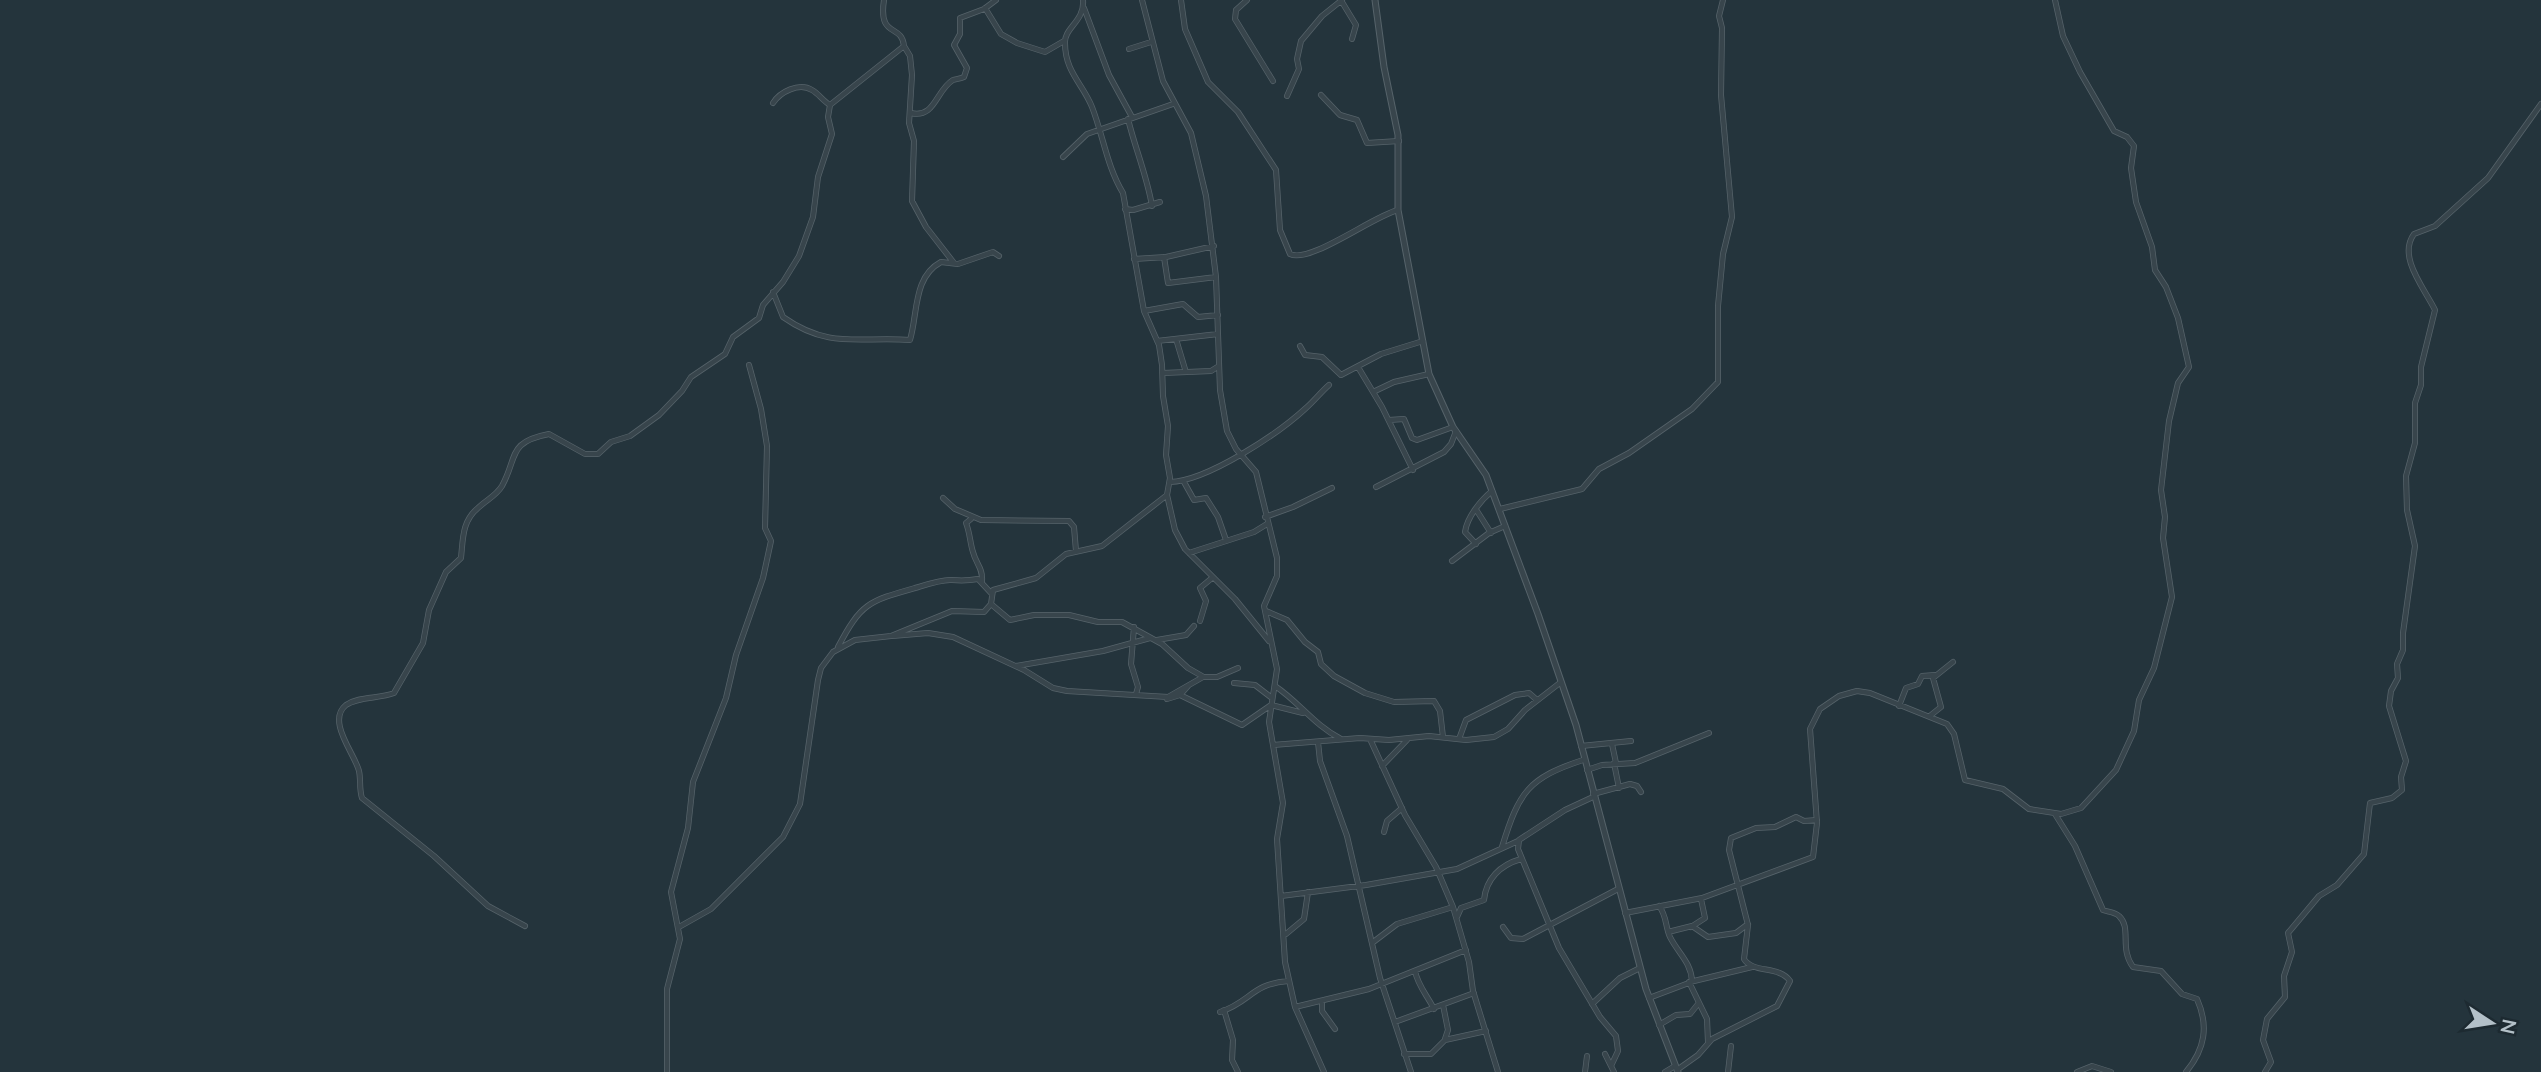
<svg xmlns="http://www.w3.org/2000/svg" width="2541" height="1072" font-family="Lato,sans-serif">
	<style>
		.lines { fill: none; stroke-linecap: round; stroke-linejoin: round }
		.minor-casing { stroke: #56636a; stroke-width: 6 }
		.tertiary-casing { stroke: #56636a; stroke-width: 7 }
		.minor { stroke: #38454c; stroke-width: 4.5 }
		.tertiary { stroke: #38454c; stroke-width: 5 }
	</style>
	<rect width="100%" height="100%" fill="#24343c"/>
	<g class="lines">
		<g class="minor-casing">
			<path id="minor" d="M1142,0L1163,81L1191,133L1206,196L1216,277L1220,390L1227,431L1236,449L1256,472L1277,558V576L1264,606L1277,669L1269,722L1283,803L1277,839L1285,962L1295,1007L1324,1072
				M1181,0L1185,29L1208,82L1238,112L1276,170L1280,230L1290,254C1310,264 1373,216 1398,210
				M1247,0L1236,10L1235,19L1273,81
				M1342,2L1356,25L1352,39
				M985,8L1001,34L1017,43L1045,52L1064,41
				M1084,8L1109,75L1132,117
				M904,46L910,56L912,75L909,123L914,141L912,201L926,227L954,263
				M1129,49L1151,42
				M1321,95L1340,115L1357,120L1367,143L1399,141
				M1287,96L1299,69L1297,59L1301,41L1322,16L1342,0
				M773,103C780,92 799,82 812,90C819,94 823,101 830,105
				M911,113C935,119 936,90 953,80C956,79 960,79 964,77L967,68L954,45L960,34V18L984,9L996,0
				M1128,119C1135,148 1147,176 1152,206
				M1063,157L1087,134L1173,104
				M1125,209L1133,210L1160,202
				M1164,257L1168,283L1216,277
				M1134,259L1166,257L1214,246
				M773,292L783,317C830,350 860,336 910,340C918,313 913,277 941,262L958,264L993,252L999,256
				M1144,311L1183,304L1198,317L1218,315
				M1176,339L1185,369
				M1157,341L1218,334
				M1300,346L1305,355L1322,357L1341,375L1381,354L1423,341
				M1358,367L1382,407L1413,470
				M1163,373L1211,371L1219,366
				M1373,392L1394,382L1429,374
				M1389,420L1404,419L1412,438L1417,440L1453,427
				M1170,482C1207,481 1278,434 1306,408C1314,401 1321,392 1329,385
				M1184,482L1194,500L1206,498L1218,517L1226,540
				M1376,487L1444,452L1451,444L1456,431
				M1167,495L1175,530L1185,549L1235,599L1269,641
				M943,498L955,509L981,520L1069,521L1074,527L1076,551
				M1500,509L1582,489L1599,469L1629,453L1692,409L1718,382V306L1723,254L1732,217L1721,95L1722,28L1719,16L1723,0
				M1477,511L1491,533
				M1265,517L1293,507L1332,488
				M971,519L966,523C970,533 970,543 973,552C976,564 983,568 982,581
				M1476,544L1465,532C1467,517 1481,500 1492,491
				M1189,553L1254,532L1267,524
				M1452,561L1489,533L1505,526
				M991,604L1010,620L1034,615H1069L1098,622H1122L1162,644L1188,668L1202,676
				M1266,611L1287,620L1305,642L1318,652L1321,664L1334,676L1365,693L1394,702L1434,701L1440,711L1443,737
				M1200,621L1206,601L1200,588L1212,578
				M1134,627L1131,664L1138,687L1136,694
				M892,636L928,633L953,637L1024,670L1053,688L1067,691L1168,697L1203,677H1217L1238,668
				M1157,640L1186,635L1194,626
				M838,647C861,603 869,601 915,588C925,585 942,579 952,580C963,581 967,581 978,579L991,593
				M1016,666L1103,651L1150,638
				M1234,683L1255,685L1272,698
				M1275,686C1299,702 1314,725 1341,739
				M1180,695L1242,725L1271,705L1303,713
				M1167,699L1180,695L1188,686
				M1899,706L1906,688L1918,684L1922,676L1935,675
				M1931,715L1941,707L1933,678L1953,662
				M1370,739L1405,815L1436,867L1453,907L1469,962L1473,991L1498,1072
				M1459,739L1466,720L1515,695L1529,693L1537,700
				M1318,742L1320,761L1347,836L1380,978L1411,1072
				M1612,744L1616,763
				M1273,745L1360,738L1389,740L1429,736L1466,740L1494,737L1508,729L1525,710L1561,682
				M1581,746L1631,741
				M1614,763L1619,788
				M1382,766L1407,740
				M1587,770L1602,765L1635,763L1709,733
				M1593,794L1630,784L1637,786L1641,792
				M1593,797L1565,810L1519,840L1518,849L1559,948L1600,1017L1616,1036L1618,1051L1611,1066
				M2055,814L2075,846L2103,910C2108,912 2115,912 2119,916C2132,928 2119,948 2133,967L2161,971L2182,994L2197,999C2209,1026 2205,1049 2186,1072
				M1384,832L1387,821L1402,808
				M1502,847C1519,792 1528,778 1583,760
				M1281,896L1366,885L1457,869L1518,841
				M1659,906C1667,916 1665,926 1670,937C1678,953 1691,962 1692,981
				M1625,913L1702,898L1813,857L1817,823L1810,729L1820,709L1839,696L1857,691L1870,693L1947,724L1954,734L1965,780L2003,789L2029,809L2061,814L2081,808L2116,770L2134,731L2139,700L2154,668L2172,597L2163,538L2165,517L2161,490L2169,421L2178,383L2189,367L2178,318L2166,287L2155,270L2152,247L2136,202L2131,168L2134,146L2127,137L2114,131L2080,72L2063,36L2055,0
				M1457,917L1461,908L1484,900C1486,879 1500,865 1521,859
				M525,926L488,906L434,856L362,798C359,789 361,780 359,771C355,754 326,721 346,705C359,696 379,699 394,693L423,643L429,610L446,572L461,558C463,539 462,521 478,508C486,500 496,496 502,486C518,457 507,442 549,434L585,454H598L611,442L630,436L659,415L682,391L691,377L725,354L733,337L759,318L763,305L783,282L799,256L813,217L818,177L832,134L828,117L830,105L904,46C902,23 878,39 884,0
				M679,927L711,909L783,837L800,804L818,680L821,668L833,652L855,640L891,636L952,611L984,612L991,604L993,590L1036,578L1066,554L1102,546L1167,495L1170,478L1166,455L1168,426L1163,396L1162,365L1159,345L1144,311L1123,193C1107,167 1103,135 1092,107C1083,84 1065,72 1065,43C1064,28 1085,21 1083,0
				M1503,927L1511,938L1523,939L1618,889
				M1691,927L1705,918L1701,899
				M1668,932L1692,926L1708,937L1736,933L1748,924
				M1286,934L1304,919L1308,892
				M1372,943L1397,924L1453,907
				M1415,971C1418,986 1427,995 1434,1009
				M1689,982L1707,1019L1708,1042
				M1649,998L1694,981L1752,967
				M1322,1001V1011L1335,1029
				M1592,1004L1620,978L1640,968
				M1443,1005L1448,1030L1445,1039
				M1295,1007L1369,989L1466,950
				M1224,1010L1233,1040L1232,1060L1238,1072
				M1220,1012C1251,1002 1251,984 1288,981
				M1395,1022L1474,993
				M1659,1025L1676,1015L1690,1014L1698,1004
				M1404,1054H1431L1445,1040L1486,1031
				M1605,1054L1614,1072
				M1677,1070L1698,1055L1712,1039L1777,1006L1790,981C1779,965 1753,974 1744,959L1748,925L1729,850L1731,838L1756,828L1775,827L1796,817L1804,821L1817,820
				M667,1072V989L680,939L671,892L688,828L693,782L726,698L736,655L763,578L771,541L765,528L767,446L761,409L749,365
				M1585,1072L1587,1056
				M1665,1072L1675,1066
				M1728,1072L1731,1046
				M2077,1072L2092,1066L2111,1072
				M2265,1072L2271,1062L2263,1040L2267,1019L2285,997L2284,976L2292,952L2288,933L2319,896L2337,885L2364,854L2370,803L2392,798L2402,790L2401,777L2406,761L2389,706L2391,691L2398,678L2397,664L2403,650V633L2415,546L2407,510L2406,476L2415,443V403L2421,385V367L2435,310C2425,289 2397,257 2414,234L2435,226L2488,178L2541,104"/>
		</g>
		<g class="tertiary-casing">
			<path id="tertiary" d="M1375,0L1384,67L1398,135V210L1429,374L1453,427L1486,475L1538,614L1576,725L1646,989L1678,1072"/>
		</g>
		<use href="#minor" class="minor"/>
		<use href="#tertiary" class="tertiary"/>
	</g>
	<g transform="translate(2492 1023) rotate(102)" stroke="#1d2a31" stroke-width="5" paint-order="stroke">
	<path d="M0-5L12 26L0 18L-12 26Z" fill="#b3c0c8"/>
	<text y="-10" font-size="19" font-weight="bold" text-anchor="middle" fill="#b3c0c8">N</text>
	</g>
</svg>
